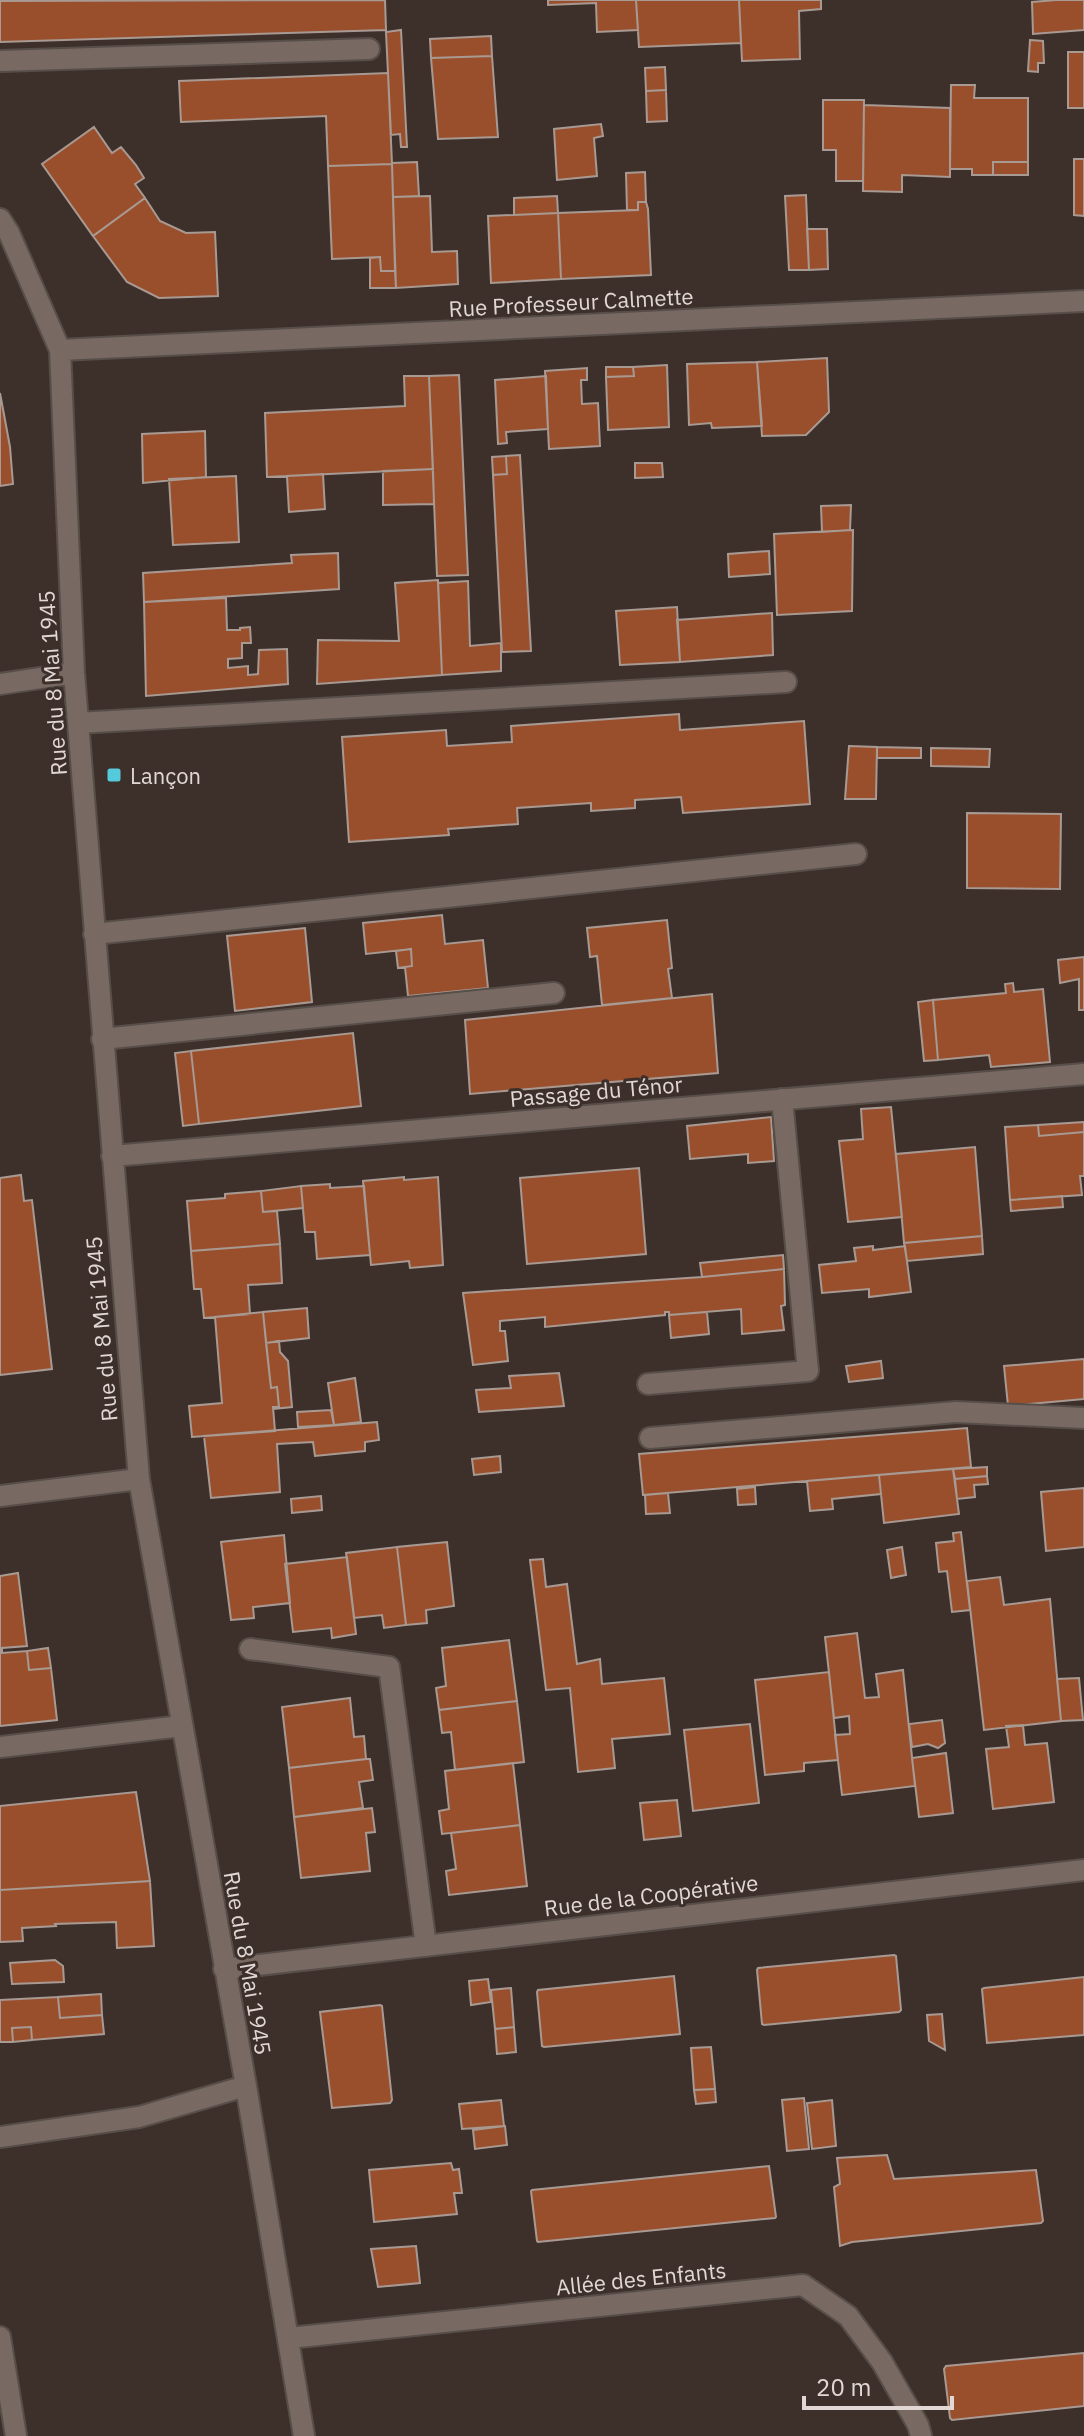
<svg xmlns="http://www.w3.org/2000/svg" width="1084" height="2436" font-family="'IBM Plex Sans',sans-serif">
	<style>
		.building { fill: #994f2b; stroke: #a89992; stroke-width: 2 }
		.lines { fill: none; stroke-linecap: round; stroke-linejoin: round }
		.minor-casing { stroke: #584e49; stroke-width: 24 }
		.minor { stroke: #786963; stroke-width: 20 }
		.poi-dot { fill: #54cadc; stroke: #3d302b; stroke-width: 3 }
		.labels { text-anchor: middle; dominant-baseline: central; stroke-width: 6; stroke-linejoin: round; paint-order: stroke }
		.street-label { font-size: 22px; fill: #e1d8d5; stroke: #3d302b }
		.poi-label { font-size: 22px; fill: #e1d8d5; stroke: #3d302b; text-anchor: start }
	</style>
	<rect width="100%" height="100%" fill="#3d302b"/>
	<path class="building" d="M385,0L386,30L0,42V1Z
		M548,0H636L638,30L597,32L596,3L548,5Z
		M636,0H739L741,43L639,47Z
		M739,0H821V9L799,11L800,59L742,61Z
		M1056,0H1084V30L1033,34L1032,2Z
		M401,30L407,147H401L400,134L391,135L386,32Z
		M491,36L492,56L431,58L430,39Z
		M1030,40L1043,41L1044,63H1038V72L1028,71Z
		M1068,52H1084V108H1068Z
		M492,56L498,137L438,139L431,58Z
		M665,67L666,90L646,91L645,68Z
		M388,73L392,164L328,166L326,116L181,122L179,81Z
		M951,85H975L974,98H1028V162H993V175H972V169H950Z
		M666,90L667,121L647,122L646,91Z
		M823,100H864L863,181H836V150H823Z
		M864,105L950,108V177L902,175V192L863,191Z
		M601,124L603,136L594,138L597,176L557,180L554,129Z
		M94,127L112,153L121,147L136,165L144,178L135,184L145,198L93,236L42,164Z
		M1074,159H1084V216L1074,215Z
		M417,162L419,196L393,197L392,163Z
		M993,162H1028V175H993Z
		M392,164L395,271H381L380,257L332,259L328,166Z
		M645,172L646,202H638V210H627L626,173Z
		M806,195L809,270H789L785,196Z
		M430,196L432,252L457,251L458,284L396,288L393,197Z
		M557,196L558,213L514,215V198Z
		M145,198L160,221L186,233L215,232L218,296L159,298L127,282L93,236Z
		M638,202H646L648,209L651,275L561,279L558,213L638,210Z
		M558,213L561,279L491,283L488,216Z
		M807,229H827L828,269L809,270Z
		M380,257L381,271H395L396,288H370V258Z
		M827,358L829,412L806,435L762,436L757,362Z
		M757,362L762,426L712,428L711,423L689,425L687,364Z
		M667,365L669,427L608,430L606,377L634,376L633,367Z
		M606,367H633L634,376L606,377Z
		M587,368V380H581L582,404L598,403L600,446L549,449L545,371Z
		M459,375L468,575L437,576L429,376Z
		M404,376H429L433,469L267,477L265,413L405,406Z
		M546,376L548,429L506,432L507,443L498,444L495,380Z
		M0,393L10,447L13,484L0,486Z
		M205,431L206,477L143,483L142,434Z
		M520,455L531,651L502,652L493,475L507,474L506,456Z
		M506,456L507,474L493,475L492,457Z
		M635,463H662L663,477L635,478Z
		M433,469L434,504L383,505V471Z
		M323,474L325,509L289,512L287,476Z
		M236,476L239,542L173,545L169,479Z
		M851,505L850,530L822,532L821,506Z
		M853,530L852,611L777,615L774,534Z
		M769,551L770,574L729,577L728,554Z
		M338,553L339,589L144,602L143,573L292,563L291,555Z
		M438,580L442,675L317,684L318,640L399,641L395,583Z
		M468,581L470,646L501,643V671L442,675L438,583Z
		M226,598L227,630H240V628L250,627L251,643H242V658L228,659V668L248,666V675L258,674L259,650L287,649L288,684L146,696L144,602Z
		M677,607L680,662L620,665L616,611Z
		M772,613L773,655L680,662L677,620Z
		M679,714L680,730L804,721L810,804L683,813L681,797L635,800V808L591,811V803L517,808L518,824L448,829L449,835L349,842L342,737L446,730L447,746L512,742L511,726Z
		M849,746L877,747L876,799H845Z
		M877,747L921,748V758H877Z
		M931,748L990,749L989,767L931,766Z
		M967,813L1061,814L1060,889L967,888Z
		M442,915L445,944L483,940L488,988L408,996L405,967L412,966L411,949L366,954L363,923Z
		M667,920L672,968L668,969L672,998L602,1005L597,956L590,957L587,928Z
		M305,928L312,1002L235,1011L227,936Z
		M411,949L412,966L398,968L396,951Z
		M1084,957V1010H1079V979L1060,983L1058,960Z
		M1013,983L1014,992L1043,989L1050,1062L991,1067L989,1055L938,1060L933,1000L1006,993L1005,984Z
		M712,994L718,1073L470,1094L465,1020Z
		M933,1000L938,1060L924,1061L918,1002Z
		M353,1033L361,1106L199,1124L191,1051Z
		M191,1051L199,1124L183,1126L175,1053Z
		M891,1107L902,1217L848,1222L839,1141L863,1139L861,1109Z
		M771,1117L774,1161L748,1163V1154L690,1159L687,1126Z
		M1084,1122V1132L1039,1136L1038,1125Z
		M1038,1125L1039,1136L1084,1132V1176H1080L1082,1195L1010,1200L1005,1127Z
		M975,1147L982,1236L904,1243L896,1154Z
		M639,1168L646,1254L527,1264L520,1178Z
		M21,1175L24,1201L32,1200L52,1369L0,1375V1178Z
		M404,1177V1180L438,1177L443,1265L410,1268L409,1261L371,1265L363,1181Z
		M330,1184V1188L364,1186L370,1255L317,1259L315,1232H305L301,1186Z
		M301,1186L303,1208L263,1212L261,1191Z
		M261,1191L263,1212L277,1211L280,1244L191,1251L187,1201L225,1198V1194Z
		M1062,1196L1063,1207L1011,1211L1010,1200Z
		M982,1236L983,1254L907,1261L904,1243Z
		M280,1244L282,1283L248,1285L250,1314L204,1318L201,1289H194L191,1251Z
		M873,1246V1250L905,1246L911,1292L869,1297V1289L822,1293L819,1265L856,1261L854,1248Z
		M783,1255L784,1269L702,1277L700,1263Z
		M784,1269L785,1305L781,1306L784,1330L742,1334L741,1309L669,1315V1312H665V1315L545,1327V1317L500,1321V1331H505L508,1361L473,1365L463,1293L702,1277Z
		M307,1308L309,1338L266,1343L263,1312Z
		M263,1312L271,1388L277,1387L279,1407H273L275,1431L192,1437L189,1406L222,1403L215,1317Z
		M707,1312L709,1334L671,1338L669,1315Z
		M279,1341L280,1352L288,1361L292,1407L273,1409L279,1407L277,1387L271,1388L266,1343Z
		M1084,1359V1399L1008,1406L1004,1366Z
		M881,1361L883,1378L849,1382L846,1366Z
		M559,1373L564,1406L479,1412L476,1390L511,1388L509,1376Z
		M355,1378L361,1422L334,1425L328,1383Z
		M331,1410L334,1425L298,1427L297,1412Z
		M377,1422L379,1440L365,1442V1451L315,1456L313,1442L277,1444L280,1492L211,1498L204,1436Z
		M967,1428L971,1467L643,1495L639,1454Z
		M500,1456L501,1472L474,1475L472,1459Z
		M987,1467V1476L955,1479L953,1469Z
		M953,1469L959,1514L884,1523L879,1475Z
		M879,1475L881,1494L832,1499L833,1509L810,1511L807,1481Z
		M987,1476L988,1484L974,1485L975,1497L957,1499L955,1479Z
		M755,1487L756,1504L738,1505L737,1489Z
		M1084,1488V1547L1046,1551L1041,1492Z
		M668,1493L670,1513L646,1514L645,1495Z
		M321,1496L322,1510L292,1513L291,1499Z
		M961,1532L970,1610L952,1612L947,1571L939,1572L936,1543L954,1541L953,1533Z
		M284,1535L290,1603L253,1607L254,1618L231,1620L221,1542Z
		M447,1542L454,1606L426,1610L427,1623L406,1625L397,1547Z
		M397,1547L406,1625L384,1628L382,1615L354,1618L346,1553Z
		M902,1547L906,1575L891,1578L887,1550Z
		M347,1557L356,1634L332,1638L331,1628L293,1632L285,1564Z
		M543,1559L546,1587L567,1584L577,1664L600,1659L602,1684L664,1678L670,1734L612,1739L615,1768L578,1772L570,1688L546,1690L530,1560Z
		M18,1573L27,1646L2,1648V1653L27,1651L29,1670L51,1668L57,1720L0,1726V1576Z
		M1000,1577L1004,1605L1050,1599L1061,1721L984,1730L967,1581Z
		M857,1633L865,1698L879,1697L876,1674L903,1670L915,1786L842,1795L835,1735L850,1734L849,1716L834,1718L825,1637Z
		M509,1640L517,1701L439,1710L436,1688L446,1686L442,1648Z
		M48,1648L51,1668L29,1670L27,1651Z
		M829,1672L838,1760L804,1763V1771L765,1775L755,1680Z
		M1079,1678L1083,1720L1061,1721L1057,1679Z
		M350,1698L354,1737L364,1736L366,1759L289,1768L282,1707Z
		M517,1701L524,1762L455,1770L451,1732L442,1733L439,1710Z
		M942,1720L945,1743L938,1748L928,1744L912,1747L909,1724Z
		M750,1724L759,1803L693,1811L684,1730Z
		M1023,1725L1025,1745L1047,1743L1054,1802L993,1809L986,1749L1009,1747L1006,1726Z
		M946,1753L953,1813L919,1817L912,1758Z
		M366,1759H370L373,1780L359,1782L363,1808L294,1817L289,1768Z
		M513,1763L520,1825L442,1834L439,1811L449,1809L445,1771Z
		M136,1792L150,1881L0,1890V1806Z
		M677,1800L681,1836L644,1840L640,1803Z
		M372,1808L375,1832L366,1833L370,1871L301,1878L294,1817Z
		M520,1825L527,1886L449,1895L446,1871L456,1869L451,1833Z
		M150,1881L154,1946L117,1948L116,1922L55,1924L56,1926L22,1928L23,1941L0,1942V1890Z
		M894,1955L896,1956L901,2010L899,2012L764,2025L762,2024L757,1970L758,1968Z
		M55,1960L63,1966L64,1982L12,1984L10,1963Z
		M674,1976L680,2034L544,2047L542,2046L537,1992L538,1990Z
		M1084,1977V2035L987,2043L982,1989L984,1988Z
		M488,1979L491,2002L471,2005L469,1981Z
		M511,1988L514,2027L495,2029L491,1990Z
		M101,1994L102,2015L60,2018L58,1997Z
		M58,1997L60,2018L102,2015L104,2034L32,2040L31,2027L12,2028L13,2042H0V2000Z
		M380,2005L382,2006L392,2100L390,2103L332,2108L320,2012Z
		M942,2014L945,2050L929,2041L927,2015Z
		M31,2027L32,2040L13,2042L12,2028Z
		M514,2027L516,2052L497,2054L495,2029Z
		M711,2047L715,2089L694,2090L691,2048Z
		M715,2089L716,2102L696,2104L694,2090Z
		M804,2098L809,2149L787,2151L782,2100Z
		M501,2100L504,2126L462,2129L459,2104Z
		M832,2100L836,2146L812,2149L807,2103Z
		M505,2126L507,2145L475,2149L473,2130Z
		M887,2155L894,2179L1036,2170L1043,2221L1041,2223L852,2242L840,2246L834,2187L840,2184L837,2158Z
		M451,2163L453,2170L459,2169L462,2193H454L457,2214L374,2222L369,2170Z
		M769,2166L776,2217L775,2218L538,2242L537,2241L531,2191L532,2190Z
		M416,2246L420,2283L378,2287L371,2249Z
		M1084,2353V2406L952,2420L950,2418L944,2369L946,2366Z"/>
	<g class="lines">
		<g class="minor-casing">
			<path id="minor" d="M0,61L369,49
				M0,219L9,233L60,350L74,673L139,1479L246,2086L304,2436
				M60,350L1084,301
				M0,684L74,673
				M78,723L786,682
				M94,934L856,854
				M102,1039L554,993
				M112,1156L1084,1074
				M648,1384L808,1371L782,1099
				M650,1438L956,1412L1084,1418
				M0,1496L139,1479
				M250,1649L389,1667L426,1946
				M0,1747L182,1726
				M224,1969L1084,1870
				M0,2137L139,2117L246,2086
				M0,2337L16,2436
				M289,2338L803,2285L848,2316L882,2362L918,2425L921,2436"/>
		</g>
		<use href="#minor" class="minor"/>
	</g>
	<rect class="poi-dot" x="106" y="767" width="16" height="16" rx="4"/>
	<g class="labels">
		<g class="street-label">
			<text transform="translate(571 302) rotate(-3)">Rue Professeur Calmette</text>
			<text transform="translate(52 683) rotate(-94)">Rue du 8 Mai 1945</text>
			<text transform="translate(596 1091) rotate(-5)">Passage du Ténor</text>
			<text transform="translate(101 1329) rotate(-95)">Rue du 8 Mai 1945</text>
			<text transform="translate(651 1895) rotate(-7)">Rue de la Coopérative</text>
			<text transform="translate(248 1963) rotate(80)">Rue du 8 Mai 1945</text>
			<text transform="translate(641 2278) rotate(-6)">Allée des Enfants</text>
		</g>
		<g class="poi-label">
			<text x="130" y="775">Lançon</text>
		</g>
	</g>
	<path d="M804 2396v12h148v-12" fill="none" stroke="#e1d8d5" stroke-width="4"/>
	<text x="816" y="2396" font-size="24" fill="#e1d8d5" stroke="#3d302b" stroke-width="6" paint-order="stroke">20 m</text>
</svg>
